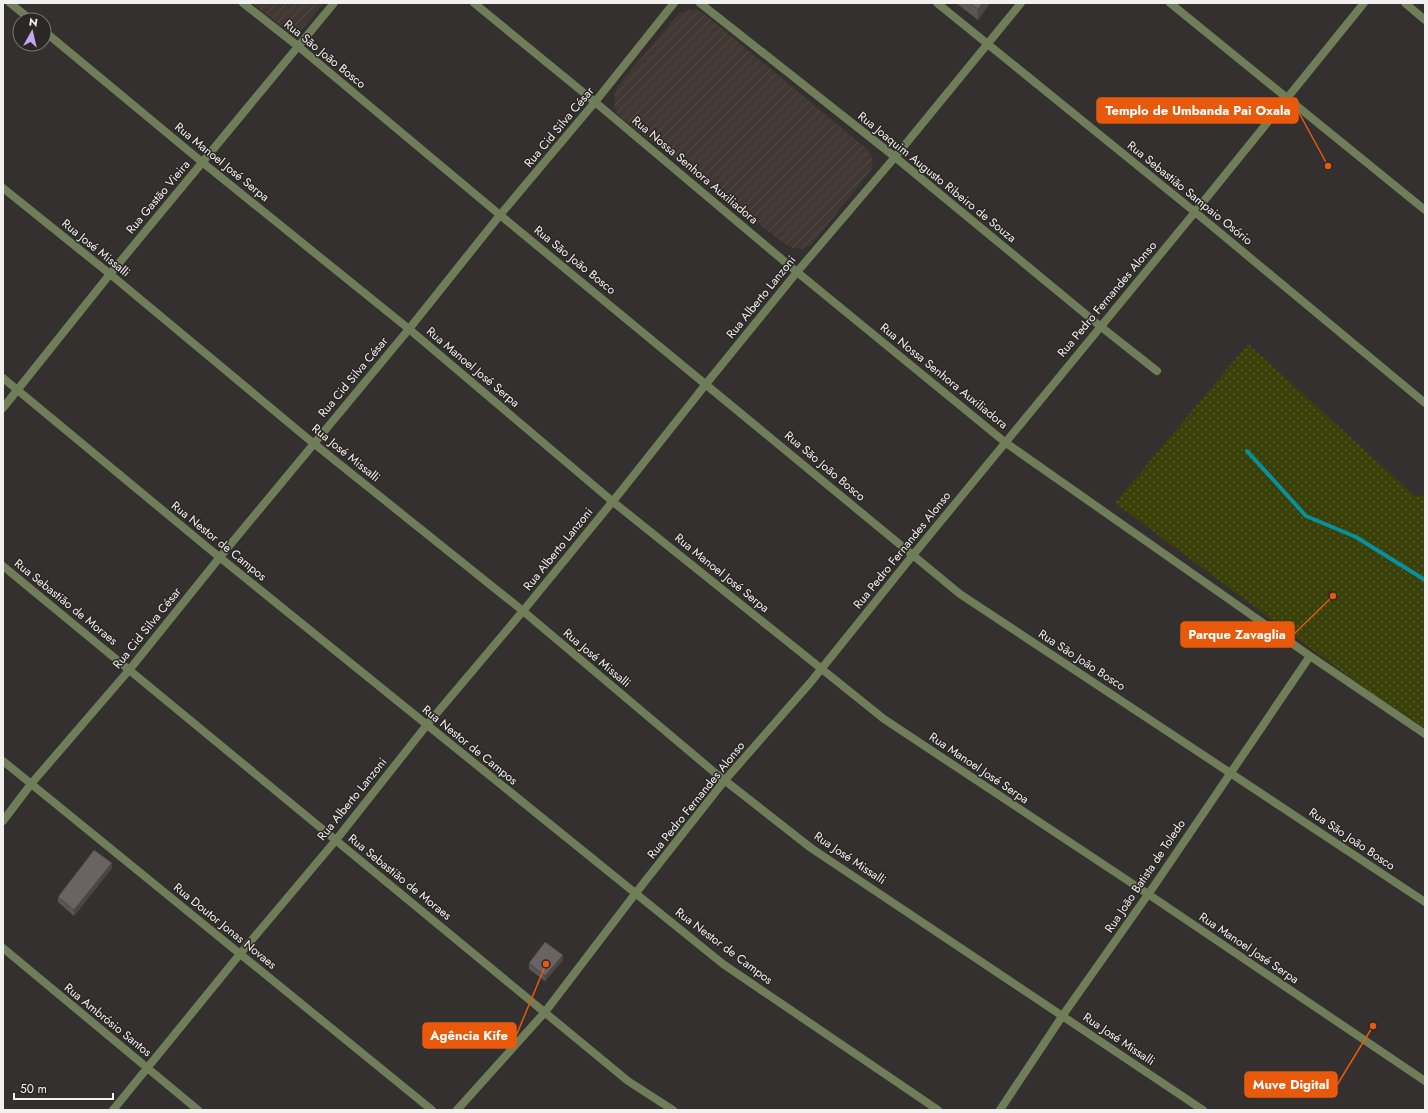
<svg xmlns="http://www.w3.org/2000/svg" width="1428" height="1113" font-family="Jost,sans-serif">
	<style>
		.industrial { fill: url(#industrial-furrows) }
		.grass { fill: url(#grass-dots) }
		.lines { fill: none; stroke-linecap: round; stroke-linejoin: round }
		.stream { stroke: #0a8fa0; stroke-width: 4 }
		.minor { stroke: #6f7e59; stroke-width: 8 }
		.wall { fill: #5a5655 }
		.shaded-wall { fill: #4a4645 }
		.building { fill: #696463; stroke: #4a4645 }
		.labels { text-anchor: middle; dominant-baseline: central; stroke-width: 3; stroke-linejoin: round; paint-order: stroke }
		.street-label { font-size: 12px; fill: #f3f1f0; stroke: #2a2725 }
		.leader { fill: none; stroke: #e8590c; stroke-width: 1.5 }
		.callout-dot { fill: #e8590c; stroke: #2a2725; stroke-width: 1.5 }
		.callout { fill: #e8590c; stroke: #e8590c; stroke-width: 1.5 }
		.callout-label { font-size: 13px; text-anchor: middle; font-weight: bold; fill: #fff }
	</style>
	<defs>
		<pattern id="industrial-furrows" width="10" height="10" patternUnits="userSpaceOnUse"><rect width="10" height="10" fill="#413733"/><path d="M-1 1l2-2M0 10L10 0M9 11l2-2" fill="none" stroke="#544b47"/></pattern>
		<pattern id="grass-dots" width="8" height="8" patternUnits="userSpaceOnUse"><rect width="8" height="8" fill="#394108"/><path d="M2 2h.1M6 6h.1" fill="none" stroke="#565d2c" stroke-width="1.8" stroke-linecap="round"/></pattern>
	</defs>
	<rect width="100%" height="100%" fill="#34302f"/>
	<path class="industrial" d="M252,3H324L301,30L296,33H290Z
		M694,9L702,12L867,149L871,154L873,161L871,170L811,245L803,249L793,248L785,244L619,116L614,107L615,93L617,87L679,13Z"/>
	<path class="grass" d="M1248,344L1416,497L1425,494V728L1367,690L1115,503Z"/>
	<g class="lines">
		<path class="stream" d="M1247,451L1306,516L1356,537L1425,580"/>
		<path class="minor" d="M10,3L31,20
			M243,3L299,47L500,215L960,594L1425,902
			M474,3L595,102L797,272L1006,443L1310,656L1425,734
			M700,3L895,157L1100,326L1157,371
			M937,3L1195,212L1425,403
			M1170,3L1425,210
			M1405,3L1425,20
			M44,31L202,162L409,329L612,501L884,719L1148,894L1425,1081
			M3,188L110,274L307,438L523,611L714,772L811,848L1203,1110
			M3,378L207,547L723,964L938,1110
			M3,408L110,274L334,3
			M3,566L628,1081L673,1110
			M3,761L432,1110
			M3,821L31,784L130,669L220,557L409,329L500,215L595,102L674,3
			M3,948L198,1110
			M113,1110L240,954L336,840L426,726L523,611L622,490L706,384L797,272L895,157L1021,3
			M457,1110L545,1012L635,894L725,780L810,683L913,555L1195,212L1364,3
			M1000,1110L1063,1015L1154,886L1310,656"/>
	</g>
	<path class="wall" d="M956,3H990L978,20Z
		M112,868L74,916L58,902V897Z
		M563,960L545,981L529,969V963Z"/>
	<path class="shaded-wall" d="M983,3H990L978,20V9Z
		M112,863V868L74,916V910Z
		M563,955V960L545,981V976Z"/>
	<path class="building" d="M970,3H983L978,9Z
		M94,850L112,863L74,910L58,897Z
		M545,942L563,955L545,976L529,963Z"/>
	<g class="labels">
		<g class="street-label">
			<text transform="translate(325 54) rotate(39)">Rua São João Bosco</text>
			<text transform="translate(559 127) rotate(-50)">Rua Cid Silva César</text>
			<text transform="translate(222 162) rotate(39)">Rua Manoel José Serpa</text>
			<text transform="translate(695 170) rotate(40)">Rua Nossa Senhora Auxiliadora</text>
			<text transform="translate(937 177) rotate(39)">Rua Joaquim Augusto Ribeiro de Souza</text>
			<text transform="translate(1190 193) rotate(39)">Rua Sebastião Sampaio Osório</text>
			<text transform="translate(158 197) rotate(-50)">Rua Gastão Vieira</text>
			<text transform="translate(96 248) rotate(39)">Rua José Missalli</text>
			<text transform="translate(575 260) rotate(39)">Rua São João Bosco</text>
			<text transform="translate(761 297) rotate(-51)">Rua Alberto Lanzoni</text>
			<text transform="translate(1107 299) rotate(-50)">Rua Pedro Fernandes Alonso</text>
			<text transform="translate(473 367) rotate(40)">Rua Manoel José Serpa</text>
			<text transform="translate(944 376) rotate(39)">Rua Nossa Senhora Auxiliadora</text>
			<text transform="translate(353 377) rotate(-50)">Rua Cid Silva César</text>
			<text transform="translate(346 453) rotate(39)">Rua José Missalli</text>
			<text transform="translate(825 466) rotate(40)">Rua São João Bosco</text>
			<text transform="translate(219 541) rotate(39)">Rua Nestor de Campos</text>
			<text transform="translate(558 549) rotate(-51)">Rua Alberto Lanzoni</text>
			<text transform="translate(902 550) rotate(-51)">Rua Pedro Fernandes Alonso</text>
			<text transform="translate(722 573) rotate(39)">Rua Manoel José Serpa</text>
			<text transform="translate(66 602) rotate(39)">Rua Sebastião de Moraes</text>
			<text transform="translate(147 628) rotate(-51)">Rua Cid Silva César</text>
			<text transform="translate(597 658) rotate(40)">Rua José Missalli</text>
			<text transform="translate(1082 660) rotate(33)">Rua São João Bosco</text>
			<text transform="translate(470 745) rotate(39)">Rua Nestor de Campos</text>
			<text transform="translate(979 768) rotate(34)">Rua Manoel José Serpa</text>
			<text transform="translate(352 799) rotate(-51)">Rua Alberto Lanzoni</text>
			<text transform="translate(696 800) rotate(-51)">Rua Pedro Fernandes Alonso</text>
			<text transform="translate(1352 839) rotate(34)">Rua São João Bosco</text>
			<text transform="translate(850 858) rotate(34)">Rua José Missalli</text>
			<text transform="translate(1145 876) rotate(-56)">Rua João Batista de Toledo</text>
			<text transform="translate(400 877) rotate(39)">Rua Sebastião de Moraes</text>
			<text transform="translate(225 926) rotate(39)">Rua Doutor Jonas Novaes</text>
			<text transform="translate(724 946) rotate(37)">Rua Nestor de Campos</text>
			<text transform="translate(1249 948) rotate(34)">Rua Manoel José Serpa</text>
			<text transform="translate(108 1020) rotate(39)">Rua Ambrósio Santos</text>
			<text transform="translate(1119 1039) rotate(34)">Rua José Missalli</text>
		</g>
	</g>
	<path class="leader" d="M1328 166L1298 111M1333 596L1294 634M546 964L516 1036M1373 1026L1337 1085"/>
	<g class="callout-dot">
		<circle cx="1328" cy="166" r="4"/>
		<circle cx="1333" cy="596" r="4"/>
		<circle cx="546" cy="964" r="4"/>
		<circle cx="1373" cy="1026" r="4"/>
	</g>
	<g class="callout">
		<rect x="1097" y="98" width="201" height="25" rx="4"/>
		<rect x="1181" y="622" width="113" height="25" rx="4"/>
		<rect x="423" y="1023" width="93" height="25" rx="4"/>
		<rect x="1245" y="1072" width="92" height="25" rx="4"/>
	</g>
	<g class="callout-label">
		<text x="1198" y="115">Templo de Umbanda Pai Oxala</text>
		<text x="1237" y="639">Parque Zavaglia</text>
		<text x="469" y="1040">Agência Kife</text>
		<text x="1291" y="1089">Muve Digital</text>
	</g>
	<rect width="1428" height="1113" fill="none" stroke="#f3f1f0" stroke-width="8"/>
	<g transform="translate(32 32) rotate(8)"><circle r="19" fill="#2a2725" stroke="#7a7876"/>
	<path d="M0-3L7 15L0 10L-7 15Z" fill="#c3a7f2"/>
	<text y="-6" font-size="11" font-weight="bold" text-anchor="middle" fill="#f3f1f0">N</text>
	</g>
	<path d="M14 1093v6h99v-6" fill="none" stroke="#f3f1f0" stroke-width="2"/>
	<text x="20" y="1093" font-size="12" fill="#f3f1f0" stroke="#2a2725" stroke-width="3" paint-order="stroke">50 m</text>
</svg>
